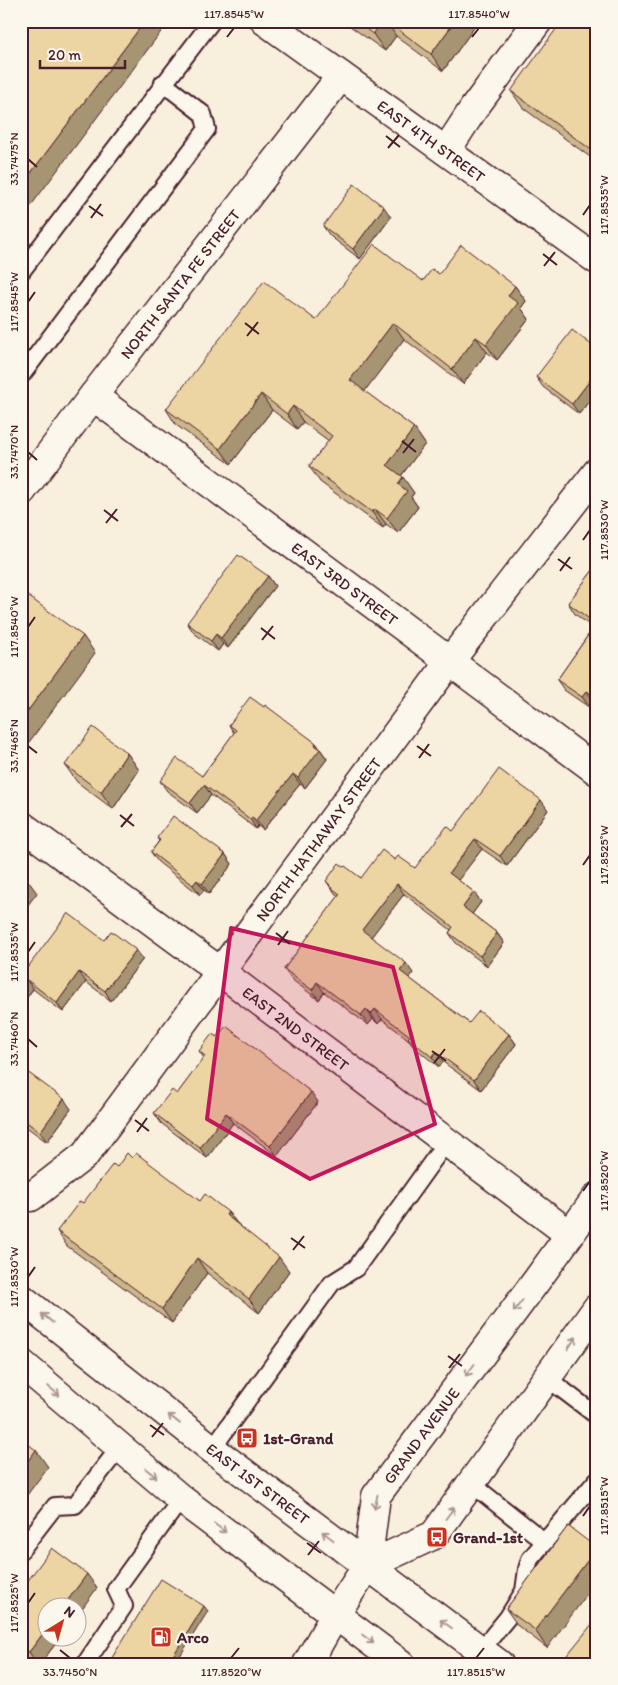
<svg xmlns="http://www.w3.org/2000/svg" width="618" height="1685" font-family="Itim,sans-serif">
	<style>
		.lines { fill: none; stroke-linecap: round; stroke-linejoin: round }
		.lane-casing { stroke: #4a1f2b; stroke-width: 20 }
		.street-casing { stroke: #4a1f2b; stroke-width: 31 }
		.secondary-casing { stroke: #4a1f2b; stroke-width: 31 }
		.lane { stroke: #fbf7ec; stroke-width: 16 }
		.street { stroke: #fbf7ec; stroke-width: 28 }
		.secondary { stroke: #fbf7ec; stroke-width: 28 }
		.wall { fill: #ccb68c; stroke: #4a1f2b }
		.shaded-wall { fill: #a69472; stroke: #4a1f2b }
		.building { fill: #edd4a3; stroke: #4a1f2b }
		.oneway { stroke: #ab9695 }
		.marked { fill: #c2185b; fill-opacity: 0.2; stroke: #c2185b; stroke-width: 4; stroke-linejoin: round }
		.ticks { fill: none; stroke: #4a1f2b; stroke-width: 2 }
		.labels { text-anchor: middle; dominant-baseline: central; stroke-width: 4.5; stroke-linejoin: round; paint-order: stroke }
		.street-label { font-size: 16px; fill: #4a1f2b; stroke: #fbf7ec }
		.poi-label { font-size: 16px; font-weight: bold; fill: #4a1f2b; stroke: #fbf7ec; text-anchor: start }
		.neatline { fill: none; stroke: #4a1f2b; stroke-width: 2 }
		.ticks-label { font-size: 12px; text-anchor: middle; fill: #4a1f2b }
	</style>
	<rect width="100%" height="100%" fill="#f8f0dd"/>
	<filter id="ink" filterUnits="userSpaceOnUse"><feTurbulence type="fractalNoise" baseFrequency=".02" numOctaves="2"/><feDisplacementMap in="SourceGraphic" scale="10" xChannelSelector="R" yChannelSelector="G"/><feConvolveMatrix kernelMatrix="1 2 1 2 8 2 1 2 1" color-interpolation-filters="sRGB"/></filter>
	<g filter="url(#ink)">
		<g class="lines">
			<g class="lane-casing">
				<path id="lane" d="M21,272L212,21
					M21,376L207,129L203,114L163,83
					M547,1378L597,1416
					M212,1449L332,1283L356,1268L447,1141
					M472,1484L545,1542
					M21,1550L55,1506L75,1505L120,1447
					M481,1650L508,1617L524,1591L527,1569L530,1559L597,1480
					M85,1664L124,1606L116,1589L181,1499"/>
			</g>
			<g class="street-casing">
				<g id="street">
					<path d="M446,151L474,108L538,21"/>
					<path id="s1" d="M93,396L597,771"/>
					<path id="s2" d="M21,492L93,396L341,76"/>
					<path id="s3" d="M21,825L221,972L569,1234"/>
					<path id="s4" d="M31,1197L85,1155L450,661L597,472"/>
				</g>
			</g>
			<g class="secondary-casing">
				<g id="secondary">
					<path id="s5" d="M265,21L597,260"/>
					<path id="s6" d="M21,1298L212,1449L499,1664"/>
					<path d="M21,1363L181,1499L401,1664"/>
					<path d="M367,1566L434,1535L597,1308"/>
					<path id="s7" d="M307,1664L335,1615L367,1566L376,1496L537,1280L597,1197"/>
				</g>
			</g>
			<use href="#lane" class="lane"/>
			<use href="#street" class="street"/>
			<use href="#secondary" class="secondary"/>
		</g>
		<path class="wall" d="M343,21H479L443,71L396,36L385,51Z
			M597,21V162L523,108L511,91Z
			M391,217L360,259L330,236L323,226Z
			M439,274L515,286L526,301L521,308L529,319L497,360L487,352L463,384L404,339L364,391L414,428L425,444L401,476L414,493L411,497L418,507L398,533L386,524L383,528L320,482L309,466L329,441L303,422L297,429L272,410L231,464L176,425L166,409L316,320Z
			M597,349V391L579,414L543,387L536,377Z
			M597,565V704L594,702L590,708L564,690L557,680L593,628L575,614L568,603Z
			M268,576L275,586L228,648L223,644L218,651L194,633L187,623Z
			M264,707L316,743L327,759L305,788L300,784L263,830L258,826L256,829L211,795L197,813L167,791L160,781L202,776L234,733L229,725Z
			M127,753L139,770L113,809L77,782L65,765Z
			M548,810L507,866L482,849L458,880L474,892L481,902L472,914L497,933L504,943L487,966L456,943L449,933L451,930L404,894L371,937L413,973L409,978L469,1023L509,1034L516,1044L481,1090L443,1062L439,1067L415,1048L409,1040L382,1019L378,1024L373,1019L368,1025L324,992L319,1000L291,979L284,969L338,897L326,881L344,867L361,878L395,860L415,868L453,831Z
			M157,838L225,854L232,864L209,894L204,890L200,895L158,862L151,852L159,841Z
			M104,940L136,950L143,959L111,1001L86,982L63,1012L33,989L23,1003L21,1002V962L28,967Z
			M217,1037L318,1102L277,1156L233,1123L207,1158L161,1123L154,1113L177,1094L204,1058L199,1051Z
			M21,1078L71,1109L47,1142L21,1123Z
			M132,1158L200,1201L228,1212L236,1222L289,1271L259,1313L207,1273L172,1323L67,1246L57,1231L83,1203Z
			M568,1526L547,1648L518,1626L506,1609Z
			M97,1588L48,1638H60L40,1664H35L21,1654V1590Z"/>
		<path class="shaded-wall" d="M145,21H169L21,219V186Z
			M383,21H386L396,36L385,51L373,34Z
			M455,21H479L443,71L431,54Z
			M384,207L391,217L360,259L353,249Z
			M515,286L526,301L521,308L529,319L497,360L486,344L508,296Z
			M393,323L404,339L361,396L350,380Z
			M476,337L487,352L463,384L452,369Z
			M597,371V391L579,414L572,404Z
			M261,394L272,410L231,464L220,449Z
			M293,406L303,422L297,429L287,414Z
			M414,428L425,444L398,480L387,465Z
			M403,477L414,493L411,497L418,507L398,533L387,518L398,484Z
			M375,509L386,524L383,528L372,512Z
			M268,576L275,586L228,648L221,638Z
			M216,634L223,644L218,651L211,641Z
			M83,636L95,653L21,753V720Z
			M587,691L594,702L590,708L582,697Z
			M316,743L327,759L305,788L298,778Z
			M127,753L139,770L113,809L101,792Z
			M293,774L300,784L263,830L256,820Z
			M204,785L211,795L197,813L190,803Z
			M541,800L548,810L507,866L500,856Z
			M252,817L258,826L256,829L250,819Z
			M475,839L482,849L456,883L449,873Z
			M225,854L232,864L209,894L202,884Z
			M26,878L37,893L21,914V884Z
			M197,880L204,890L200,895L193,885Z
			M397,884L404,894L369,940L362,930Z
			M474,892L481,902L470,917L463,907Z
			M497,933L504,943L487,966L480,956Z
			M136,950L143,959L111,1001L105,991Z
			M406,963L413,973L407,981L400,971Z
			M79,972L86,982L63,1012L57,1003Z
			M27,980L33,989L23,1003L21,1001V987Z
			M317,982L324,992L319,1000L312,990Z
			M366,1009L373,1019L368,1025L361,1015Z
			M375,1009L382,1019L378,1024L371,1014Z
			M509,1034L516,1044L481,1090L474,1080Z
			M436,1052L443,1062L439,1067L432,1057Z
			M311,1092L318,1102L277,1156L270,1146Z
			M64,1099L71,1109L47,1142L40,1132Z
			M226,1113L233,1123L207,1158L200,1148Z
			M228,1212L239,1226L226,1215Z
			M279,1257L289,1271L259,1313L249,1299Z
			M197,1258L207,1273L172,1323L162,1309Z
			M36,1450L48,1467L21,1503V1470Z
			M597,1548V1581L547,1648L535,1630Z
			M87,1574L97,1588L78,1614V1608H62Z
			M204,1606L208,1611L175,1664H168Z
			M48,1627V1638H60L40,1664H37L29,1652Z"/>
		<path class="building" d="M21,21H145L21,186Z
			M355,21H383L373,34Z
			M387,21H455L431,54Z
			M562,21H597V154L511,91Z
			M354,184L384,207L353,249L323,226Z
			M374,244L423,281L432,269L439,274L461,245L515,286L508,296L518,303L486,344L476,337L452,369L393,323L350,380L414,428L387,465L403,477L398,484L407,491L387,518L375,509L372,512L309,466L332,436L293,406L287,414L261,394L220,449L166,409L264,281L316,320Z
			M572,330L597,349V371L572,404L536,377Z
			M238,555L268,576L221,638L216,634L211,641L187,623Z
			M597,565V698L587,691L582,697L557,680L596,624L568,603Z
			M21,591L83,636L21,720Z
			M250,697L264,707L265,705L316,743L315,745L320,749L298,778L293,774L256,820L252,817L250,819L204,785L190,803L160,781L177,758L202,776L236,730L229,725Z
			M93,727L127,753L101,792L65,765Z
			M499,769L541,800L500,856L475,839L449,873L474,892L463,907L497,933L480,956L449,933L453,927L397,884L362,930L406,963L400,971L469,1023L479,1011L509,1034L474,1080L436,1052L432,1057L408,1038L410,1036L375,1009L371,1014L366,1009L361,1015L317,982L312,990L284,969L340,894L329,886L330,885L326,881L339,863L344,867L345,866L361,878L382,850L395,860L398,856L415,868L447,826L453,831Z
			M173,816L225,854L202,884L197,880L193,885L151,852L160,840L157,838Z
			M21,875L26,878L21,884Z
			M68,913L104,940L111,931L136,950L105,991L79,972L57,1003L27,980L21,987V962L28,967Z
			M226,1026L311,1092L270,1146L226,1113L200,1148L154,1113L172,1090L177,1094L205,1056L199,1051L212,1034L217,1037Z
			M26,1071L64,1099L40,1132L21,1118V1078Z
			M127,1153L132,1158L136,1153L200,1201L205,1194L228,1212L226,1215L279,1257L249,1299L197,1258L162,1309L57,1231L80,1201L83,1203L113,1164L117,1167Z
			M21,1439L36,1450L21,1470Z
			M568,1526L597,1548L535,1630L506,1609Z
			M52,1548L87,1574L62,1608H48V1627L29,1652L21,1647V1590Z
			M161,1579L204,1606L168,1664H108Z
			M597,1618V1664H571L564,1659Z"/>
		<defs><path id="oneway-shaft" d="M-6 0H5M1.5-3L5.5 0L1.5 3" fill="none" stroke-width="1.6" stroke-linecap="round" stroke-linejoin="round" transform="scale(1.25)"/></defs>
		<g class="oneway">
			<use href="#oneway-shaft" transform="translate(518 1306) rotate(127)"/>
			<use href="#oneway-shaft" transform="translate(47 1318) rotate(-142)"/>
			<use href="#oneway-shaft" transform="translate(572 1343) rotate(-55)"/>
			<use href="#oneway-shaft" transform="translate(470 1370) rotate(127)"/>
			<use href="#oneway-shaft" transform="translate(54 1391) rotate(40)"/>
			<use href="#oneway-shaft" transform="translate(174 1419) rotate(-142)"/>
			<use href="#oneway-shaft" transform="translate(151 1473) rotate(40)"/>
			<use href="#oneway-shaft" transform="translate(376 1502) rotate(102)"/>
			<use href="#oneway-shaft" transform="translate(450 1513) rotate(-53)"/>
			<use href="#oneway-shaft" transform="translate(220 1528) rotate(37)"/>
			<use href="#oneway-shaft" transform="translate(328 1536) rotate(-143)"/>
			<use href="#oneway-shaft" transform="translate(446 1624) rotate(-145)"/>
			<use href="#oneway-shaft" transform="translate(368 1639) rotate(37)"/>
		</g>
	</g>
	<path class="marked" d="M231,928L393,967L435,1124L310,1179L207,1119Z"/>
	<path class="ticks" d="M227,37L234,28M472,37L479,28M386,136L400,147M388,148L399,135M28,159L37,167M89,206L103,216M583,215L590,205M91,218L101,204M543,254L557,265M544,266L555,252M28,302L35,292M245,323L259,334M247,336L258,322M402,441L416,452M28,452L37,460M403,453L414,439M104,510L118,521M106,523L117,509M583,540L590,530M558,559L572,569M560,571L570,557M28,627L35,617M261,628L275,639M262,640L273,626M28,746L37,753M417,746L431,756M419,758L429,744M120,815L134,826M121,827L132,814M583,865L590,855M276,933L290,944M278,945L288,931M28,952L35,942M28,1039L37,1047M432,1051L446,1061M434,1063L445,1049M135,1120L149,1131M137,1132L147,1118M583,1191L590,1181M291,1238L305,1248M293,1250L304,1236M28,1277L35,1267M448,1356L462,1366M449,1368L460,1354M150,1425L164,1435M152,1437L163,1423M583,1516L590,1506M307,1543L321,1553M308,1555L319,1541M28,1603L35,1593M60,1650L70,1658M231,1658L239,1648M476,1658L484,1648"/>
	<defs>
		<g id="bus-square" transform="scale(1.125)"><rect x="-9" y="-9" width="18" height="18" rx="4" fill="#c8321e" stroke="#fbf7ec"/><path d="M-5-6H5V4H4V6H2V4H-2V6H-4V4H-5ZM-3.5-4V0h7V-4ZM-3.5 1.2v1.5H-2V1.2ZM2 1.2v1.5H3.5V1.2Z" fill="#fff"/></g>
		<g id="fuel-square" transform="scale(1.125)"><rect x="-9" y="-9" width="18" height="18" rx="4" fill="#c8321e" stroke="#fbf7ec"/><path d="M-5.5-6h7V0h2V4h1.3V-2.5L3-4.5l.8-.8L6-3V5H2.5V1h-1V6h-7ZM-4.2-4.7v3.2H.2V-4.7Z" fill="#fff"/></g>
	</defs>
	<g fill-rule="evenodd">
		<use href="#bus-square" x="247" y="1438"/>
		<use href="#bus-square" x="437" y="1537"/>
		<use href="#fuel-square" x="161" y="1637"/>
	</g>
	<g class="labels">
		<g class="street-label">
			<text stroke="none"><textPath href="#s5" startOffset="205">EAST 4TH STREET</textPath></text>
			<text stroke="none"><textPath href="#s2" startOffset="262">NORTH SANTA FE STREET</textPath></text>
			<text stroke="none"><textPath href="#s1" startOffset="314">EAST 3RD STREET</textPath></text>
			<text stroke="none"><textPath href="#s4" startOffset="461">NORTH HATHAWAY STREET</textPath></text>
			<text stroke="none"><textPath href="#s3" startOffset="342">EAST 2ND STREET</textPath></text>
			<text stroke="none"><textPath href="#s7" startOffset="261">GRAND AVENUE</textPath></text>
			<text stroke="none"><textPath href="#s6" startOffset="301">EAST 1ST STREET</textPath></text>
		</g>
		<g class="poi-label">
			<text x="263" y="1438">1st-Grand</text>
			<text x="453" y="1537">Grand-1st</text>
			<text x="177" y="1637">Arco</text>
		</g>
	</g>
	<rect width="618" height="1685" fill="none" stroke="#fbf7ec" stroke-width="55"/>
	<g transform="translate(62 1622) rotate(37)"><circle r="24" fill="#fbf7ec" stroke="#b4a19f"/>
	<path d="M0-4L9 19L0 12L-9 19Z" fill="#c8321e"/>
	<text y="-8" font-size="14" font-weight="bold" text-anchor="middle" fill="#4a1f2b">N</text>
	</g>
	<path d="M40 60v8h85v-8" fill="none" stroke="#4a1f2b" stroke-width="2.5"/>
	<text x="48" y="60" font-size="15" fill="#4a1f2b" stroke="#fbf7ec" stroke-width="4" paint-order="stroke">20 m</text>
	<rect x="28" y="28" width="562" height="1630" class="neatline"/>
	<g class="ticks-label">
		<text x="234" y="18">117.8545°W</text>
		<text x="479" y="18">117.8540°W</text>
		<text transform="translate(14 159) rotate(-90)" y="4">33.7475°N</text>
		<text transform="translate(604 205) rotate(-90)" y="4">117.8535°W</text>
		<text transform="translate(14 302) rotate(-90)" y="4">117.8545°W</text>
		<text transform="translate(14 452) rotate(-90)" y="4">33.7470°N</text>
		<text transform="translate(604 530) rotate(-90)" y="4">117.8530°W</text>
		<text transform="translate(14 627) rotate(-90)" y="4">117.8540°W</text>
		<text transform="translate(14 746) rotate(-90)" y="4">33.7465°N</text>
		<text transform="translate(604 855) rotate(-90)" y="4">117.8525°W</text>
		<text transform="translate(14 952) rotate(-90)" y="4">117.8535°W</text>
		<text transform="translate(14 1039) rotate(-90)" y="4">33.7460°N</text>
		<text transform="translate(604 1181) rotate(-90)" y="4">117.8520°W</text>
		<text transform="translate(14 1277) rotate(-90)" y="4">117.8530°W</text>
		<text transform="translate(604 1506) rotate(-90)" y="4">117.8515°W</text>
		<text transform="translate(14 1603) rotate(-90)" y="4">117.8525°W</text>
		<text x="70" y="1676">33.7450°N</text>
		<text x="231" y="1676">117.8520°W</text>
		<text x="476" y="1676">117.8515°W</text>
	</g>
</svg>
